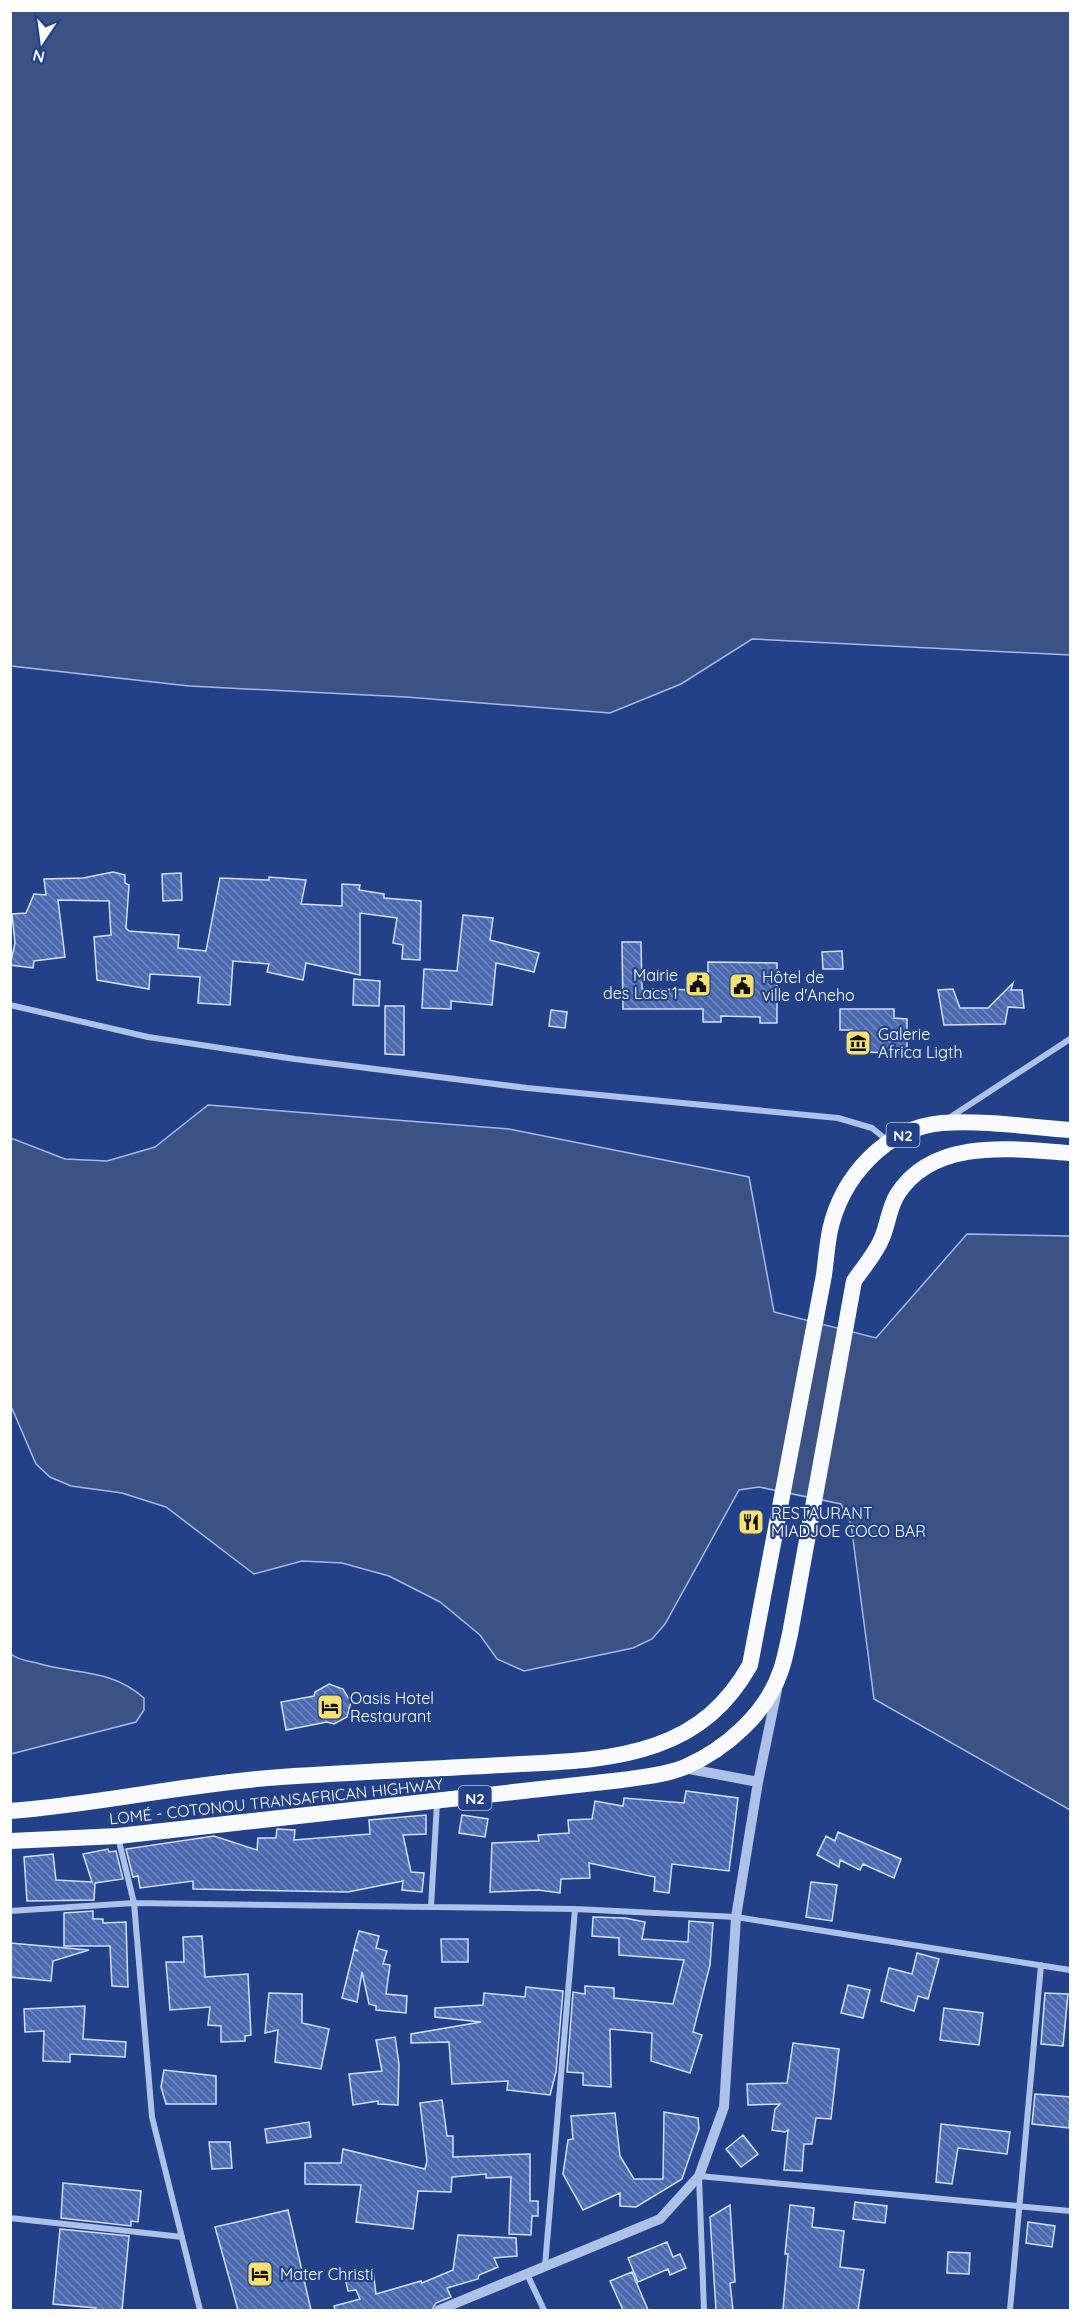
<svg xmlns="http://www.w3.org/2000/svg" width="1081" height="2321" font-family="Quicksand,sans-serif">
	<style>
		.water { fill: #3c5285; stroke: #a2baea; stroke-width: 1.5 }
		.building { fill: url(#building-back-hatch); stroke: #d3def7; stroke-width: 1.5 }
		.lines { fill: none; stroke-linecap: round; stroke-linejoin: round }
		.minor { stroke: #aec1e9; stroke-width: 6 }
		.tertiary { stroke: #aec1e9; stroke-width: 10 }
		.trunk { stroke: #f8fafe; stroke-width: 16 }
		.labels { text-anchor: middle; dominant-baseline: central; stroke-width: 4.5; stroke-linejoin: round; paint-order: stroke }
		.shield { fill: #234188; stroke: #bdc6db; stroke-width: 1.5 }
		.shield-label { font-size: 15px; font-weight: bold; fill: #fff }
		.poi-label { font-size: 16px; fill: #fff; stroke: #234188; text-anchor: start }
		.street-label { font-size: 16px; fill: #fff; stroke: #234188 }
	</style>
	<defs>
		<pattern id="building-back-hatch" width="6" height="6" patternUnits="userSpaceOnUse" patternTransform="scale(1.5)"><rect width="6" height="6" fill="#4b6ab0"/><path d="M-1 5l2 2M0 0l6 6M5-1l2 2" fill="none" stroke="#6f88c0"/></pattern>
	</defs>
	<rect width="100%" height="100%" fill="#234188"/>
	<path class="water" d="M11,10L1070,11V655L752,639L681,684L610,713L406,697L189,686L11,666Z
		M208,1105L509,1129L749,1177L774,1312L876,1338L967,1234L1070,1236V1810L874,1699L851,1524L841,1504L759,1487L739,1490L665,1624L652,1639L633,1648L524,1671L497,1659L480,1635L440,1602L389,1576L342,1563L302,1561L254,1574L166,1507L122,1493L71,1486L50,1477L36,1464L11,1406V1138L65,1159L107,1161L155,1147Z
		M11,1654C18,1660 28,1661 37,1663C76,1675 110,1668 144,1698V1710L136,1722L11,1754Z"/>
	<path class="building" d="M113,872L125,875V883L129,885L126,928L129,931L179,935L178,948L206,951L220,878L269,880V877L306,880L301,904L342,906V884L360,885L359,890L384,894V898L421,901L420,960L402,959L403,945L393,943L397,918L360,913V975L306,963L303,980L267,972L269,964L233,961L230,1005L198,1003L200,977L150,974L149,989L97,980L94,937L111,935L109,901L58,900L65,957L34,961L33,968L10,965L15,943L12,914L26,913L34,894L46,895L44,879L83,878Z
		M181,873L182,900L163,901L162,874Z
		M463,915L493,918L490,940L539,953L534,972L496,963L492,1005L451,1001V1009L422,1008L424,969L457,971Z
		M622,942H641L642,989L708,990V962L777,963V1023H760V1017L721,1016V1022H703V1009H623Z
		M842,951L843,969H823L822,952Z
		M354,979L380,981L379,1006L353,1005Z
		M1013,983L1011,990H1022L1024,1008L1008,1007L1005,1024L944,1025L938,990L953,989L960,1008H988Z
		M385,1006H404V1055L385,1054Z
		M840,1009H894V1018L907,1019V1053L852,1052V1030H840Z
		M551,1010L567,1012L565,1028L549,1026Z
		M329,1684L343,1689L351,1702L347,1717L334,1724L327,1722L286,1730L281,1702L314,1696L315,1692Z
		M686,1791L738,1798L729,1871L672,1864L669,1893L654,1891L655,1877L589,1863L590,1878L561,1879L560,1893L538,1890L490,1892L492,1843L539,1841L538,1835L569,1833L568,1820L592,1819L595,1801L623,1806L624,1798L684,1803Z
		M426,1815V1834L403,1835L411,1872L424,1873L422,1892L402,1890L403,1881L348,1892L193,1889V1881L140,1888L138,1876L133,1877L126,1849L214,1836L257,1850L258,1838H276L277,1829L295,1830L294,1840L370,1834L369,1820Z
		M462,1815L488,1819L485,1837L459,1833Z
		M838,1832L901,1859L894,1878L863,1864L860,1870L840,1860L839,1867L817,1855L826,1836L835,1841Z
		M108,1849L109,1852L116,1851L123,1879L95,1883L94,1900L27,1901L24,1857L53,1854L56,1880L92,1882L83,1854Z
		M811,1882L837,1885L832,1921L806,1917Z
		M93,1911V1919H103V1923L126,1922L128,1987L112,1986L110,1946H64V1913Z
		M593,1917L625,1918L645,1922L642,1939L688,1942L689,1921L713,1923L710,1965L693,2032L702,2035L690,2073L651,2061L652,2033L610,2029L611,2087L583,2085V2073L567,2072L573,1992L585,1994V1986L614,1988V1998L673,2004L684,1960L619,1955V1938L592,1936Z
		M359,1931L379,1936L376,1948L387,1951L383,1964L390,1965L386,1994L407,1996L406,2013L376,2010V2006L369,2004L362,1972L357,2002L342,1998L354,1950L358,1951L354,1949Z
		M202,1936L205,1977L248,1974L251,2035L245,2036V2041L221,2042V2026L208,2025L210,2007L170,2010L166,1962H184L183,1937Z
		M441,1939H468V1962H442Z
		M10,1943L89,1950L53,1961L51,1981L10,1977Z
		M917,1953L939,1959L928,1999L918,1996L914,2011L881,2001L889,1968L912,1974Z
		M848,1985L870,1990L863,2018L841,2013Z
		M526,1987L563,1991L556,2072L550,2095L507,2090L508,2081L452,2084L449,2042L411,2043V2034L481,2022L435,2017V2008L483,2005L484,1993L525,1997Z
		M269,1993L302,1994V2023L329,2029L321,2069L275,2062L278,2030L265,2033Z
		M1045,1993L1068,1994L1063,2046L1041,2044Z
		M85,2006L83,2039L126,2042L125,2057L70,2054V2062L43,2061L44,2031L25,2032L24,2009Z
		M944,2008L983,2013L979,2045L940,2040Z
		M395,2037L399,2064L398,2105L378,2104V2101L353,2105L349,2074L382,2071L376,2040Z
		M793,2043L839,2049L831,2119L816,2118L812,2144H804L802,2171L784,2170L788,2130L785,2132L772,2130L775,2109L780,2104L748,2105L747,2084L787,2083Z
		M164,2070L216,2076V2104H166L161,2087Z
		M1035,2094L1071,2097L1069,2128L1032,2124Z
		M442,2100L447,2136H453V2157L530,2154V2201H538V2216H532L531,2235L509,2234L511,2177L486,2178V2174L452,2177L451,2192L418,2191L413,2229L356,2222L361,2185L305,2184V2163H341L343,2149L425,2169L427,2161L420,2103Z
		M664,2112L698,2118L699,2129L682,2179L636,2207L620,2206V2193L583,2210L563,2174L568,2140L573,2139L571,2116L615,2113L620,2156L634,2179H663Z
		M309,2122L311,2137L267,2143L265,2129Z
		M941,2124L1010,2132L1007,2154L958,2148L952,2184L936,2182Z
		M743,2135L758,2154L741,2167L726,2149Z
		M209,2142H230L232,2168L212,2169Z
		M63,2183L141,2191L138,2222L131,2221V2226L61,2218Z
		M855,2202L887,2206L885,2223L853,2219Z
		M730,2205L735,2282L730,2283L733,2310H716L710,2217Z
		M790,2205L814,2208L812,2227L844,2231L840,2267L864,2270L858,2310H783L788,2254H785Z
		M288,2210L311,2310H238L215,2227Z
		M1028,2222L1055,2226L1052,2247L1026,2243Z
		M60,2229L129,2236L122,2310H96V2308L53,2304Z
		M458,2235L516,2238L517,2256L494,2258L498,2267L479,2275L478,2279L447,2288L451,2297L436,2303L432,2310H335L334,2306L360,2299L356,2290L348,2291L344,2273L373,2270L376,2294L421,2281L422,2283L453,2270Z
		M667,2242L673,2257L680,2254L686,2268L670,2275L668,2269L638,2282L628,2258Z
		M948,2252L970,2253L969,2274L947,2273Z
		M632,2272L648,2310H623L610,2281Z"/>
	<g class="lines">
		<path class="minor" d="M10,1005L148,1037L295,1059L527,1088L838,1118L872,1128L888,1141
			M949,1118L1070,1039
			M118,1837L134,1903L152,2117L200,2310
			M431,1907L437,1803
			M10,1911L134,1903L575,1909L736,1917L1070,1970
			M10,2218L182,2237
			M545,2266L575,1909
			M527,2274L544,2310
			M704,2310L699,2176L1070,2211
			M1010,2310L1041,1965"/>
		<path class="tertiary" d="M684,1768L758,1782
			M439,2310L660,2219L699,2176L724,2107L736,1917L758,1782L777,1690"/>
		<path class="trunk" d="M10,1811C101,1804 190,1783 281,1777C355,1772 429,1769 503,1765C554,1762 608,1762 656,1745C699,1730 728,1704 750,1665L824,1275C826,1260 827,1245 830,1230C842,1177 885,1128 942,1123C984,1120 1029,1127 1070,1130
			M10,1841L118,1836L622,1780C642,1777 666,1775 685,1767C726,1749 767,1713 781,1670C785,1659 787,1646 790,1634L854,1281C863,1268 876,1253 882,1238C888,1224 889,1208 897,1195C933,1137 1013,1149 1070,1153"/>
	</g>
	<defs>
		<g id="civic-square" transform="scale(1.35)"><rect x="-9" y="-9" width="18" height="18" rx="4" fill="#f5e171" stroke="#234188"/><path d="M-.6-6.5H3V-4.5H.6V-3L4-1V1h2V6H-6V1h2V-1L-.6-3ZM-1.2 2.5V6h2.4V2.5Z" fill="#111"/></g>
		<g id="museum-square" transform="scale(1.35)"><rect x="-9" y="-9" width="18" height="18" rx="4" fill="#f5e171" stroke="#234188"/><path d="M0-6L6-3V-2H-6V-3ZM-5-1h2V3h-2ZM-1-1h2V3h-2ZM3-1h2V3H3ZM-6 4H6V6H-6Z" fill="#111"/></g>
		<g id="restaurant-square" transform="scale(1.35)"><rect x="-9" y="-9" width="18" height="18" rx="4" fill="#f5e171" stroke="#234188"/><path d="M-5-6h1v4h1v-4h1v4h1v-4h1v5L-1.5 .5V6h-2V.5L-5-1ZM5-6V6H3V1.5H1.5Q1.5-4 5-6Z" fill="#111"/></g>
		<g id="hotel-square" transform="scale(1.35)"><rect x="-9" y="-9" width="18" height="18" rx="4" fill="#f5e171" stroke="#234188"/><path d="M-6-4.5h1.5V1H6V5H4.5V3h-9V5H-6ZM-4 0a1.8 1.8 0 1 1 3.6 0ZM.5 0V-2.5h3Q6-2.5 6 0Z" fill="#111"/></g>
	</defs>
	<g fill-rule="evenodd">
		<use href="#civic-square" x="698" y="984"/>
		<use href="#civic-square" x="742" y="986"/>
		<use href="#museum-square" x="858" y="1043"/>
		<use href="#restaurant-square" x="751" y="1522"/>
		<use href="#hotel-square" x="330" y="1707"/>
		<use href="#hotel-square" x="260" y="2274"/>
	</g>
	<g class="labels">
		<g class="shield">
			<rect x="886.5" y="1123" width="33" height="24" rx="4.5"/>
			<rect x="458.5" y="1786" width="33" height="24" rx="4.5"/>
		</g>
		<g class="shield-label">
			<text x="903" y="1135">N2</text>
			<text x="475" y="1798">N2</text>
		</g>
		<g class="poi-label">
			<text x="678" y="975" text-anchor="end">Mairie<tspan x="678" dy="18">des Lacs 1</tspan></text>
			<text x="762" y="977">Hôtel de<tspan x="762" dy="18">ville d'Aneho</tspan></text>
			<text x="878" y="1034">Galerie<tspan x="878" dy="18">Africa Ligth</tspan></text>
			<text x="771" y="1513">RESTAURANT<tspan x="771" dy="18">MIADJOE COCO BAR</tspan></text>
			<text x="350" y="1698">Oasis Hotel<tspan x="350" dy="18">Restaurant</tspan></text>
			<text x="280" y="2274">Mater Christi</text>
		</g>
		<g class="street-label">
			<text transform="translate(276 1801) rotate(-6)">LOMÉ - COTONOU TRANSAFRICAN HIGHWAY</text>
		</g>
	</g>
	<rect width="1081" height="2321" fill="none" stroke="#ffffff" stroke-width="24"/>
	<g transform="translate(42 42) rotate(193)" stroke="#234188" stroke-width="4.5" paint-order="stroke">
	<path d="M0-4.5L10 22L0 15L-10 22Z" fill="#ffffff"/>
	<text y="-9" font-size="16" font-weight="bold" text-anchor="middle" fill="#ffffff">N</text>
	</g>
</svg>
